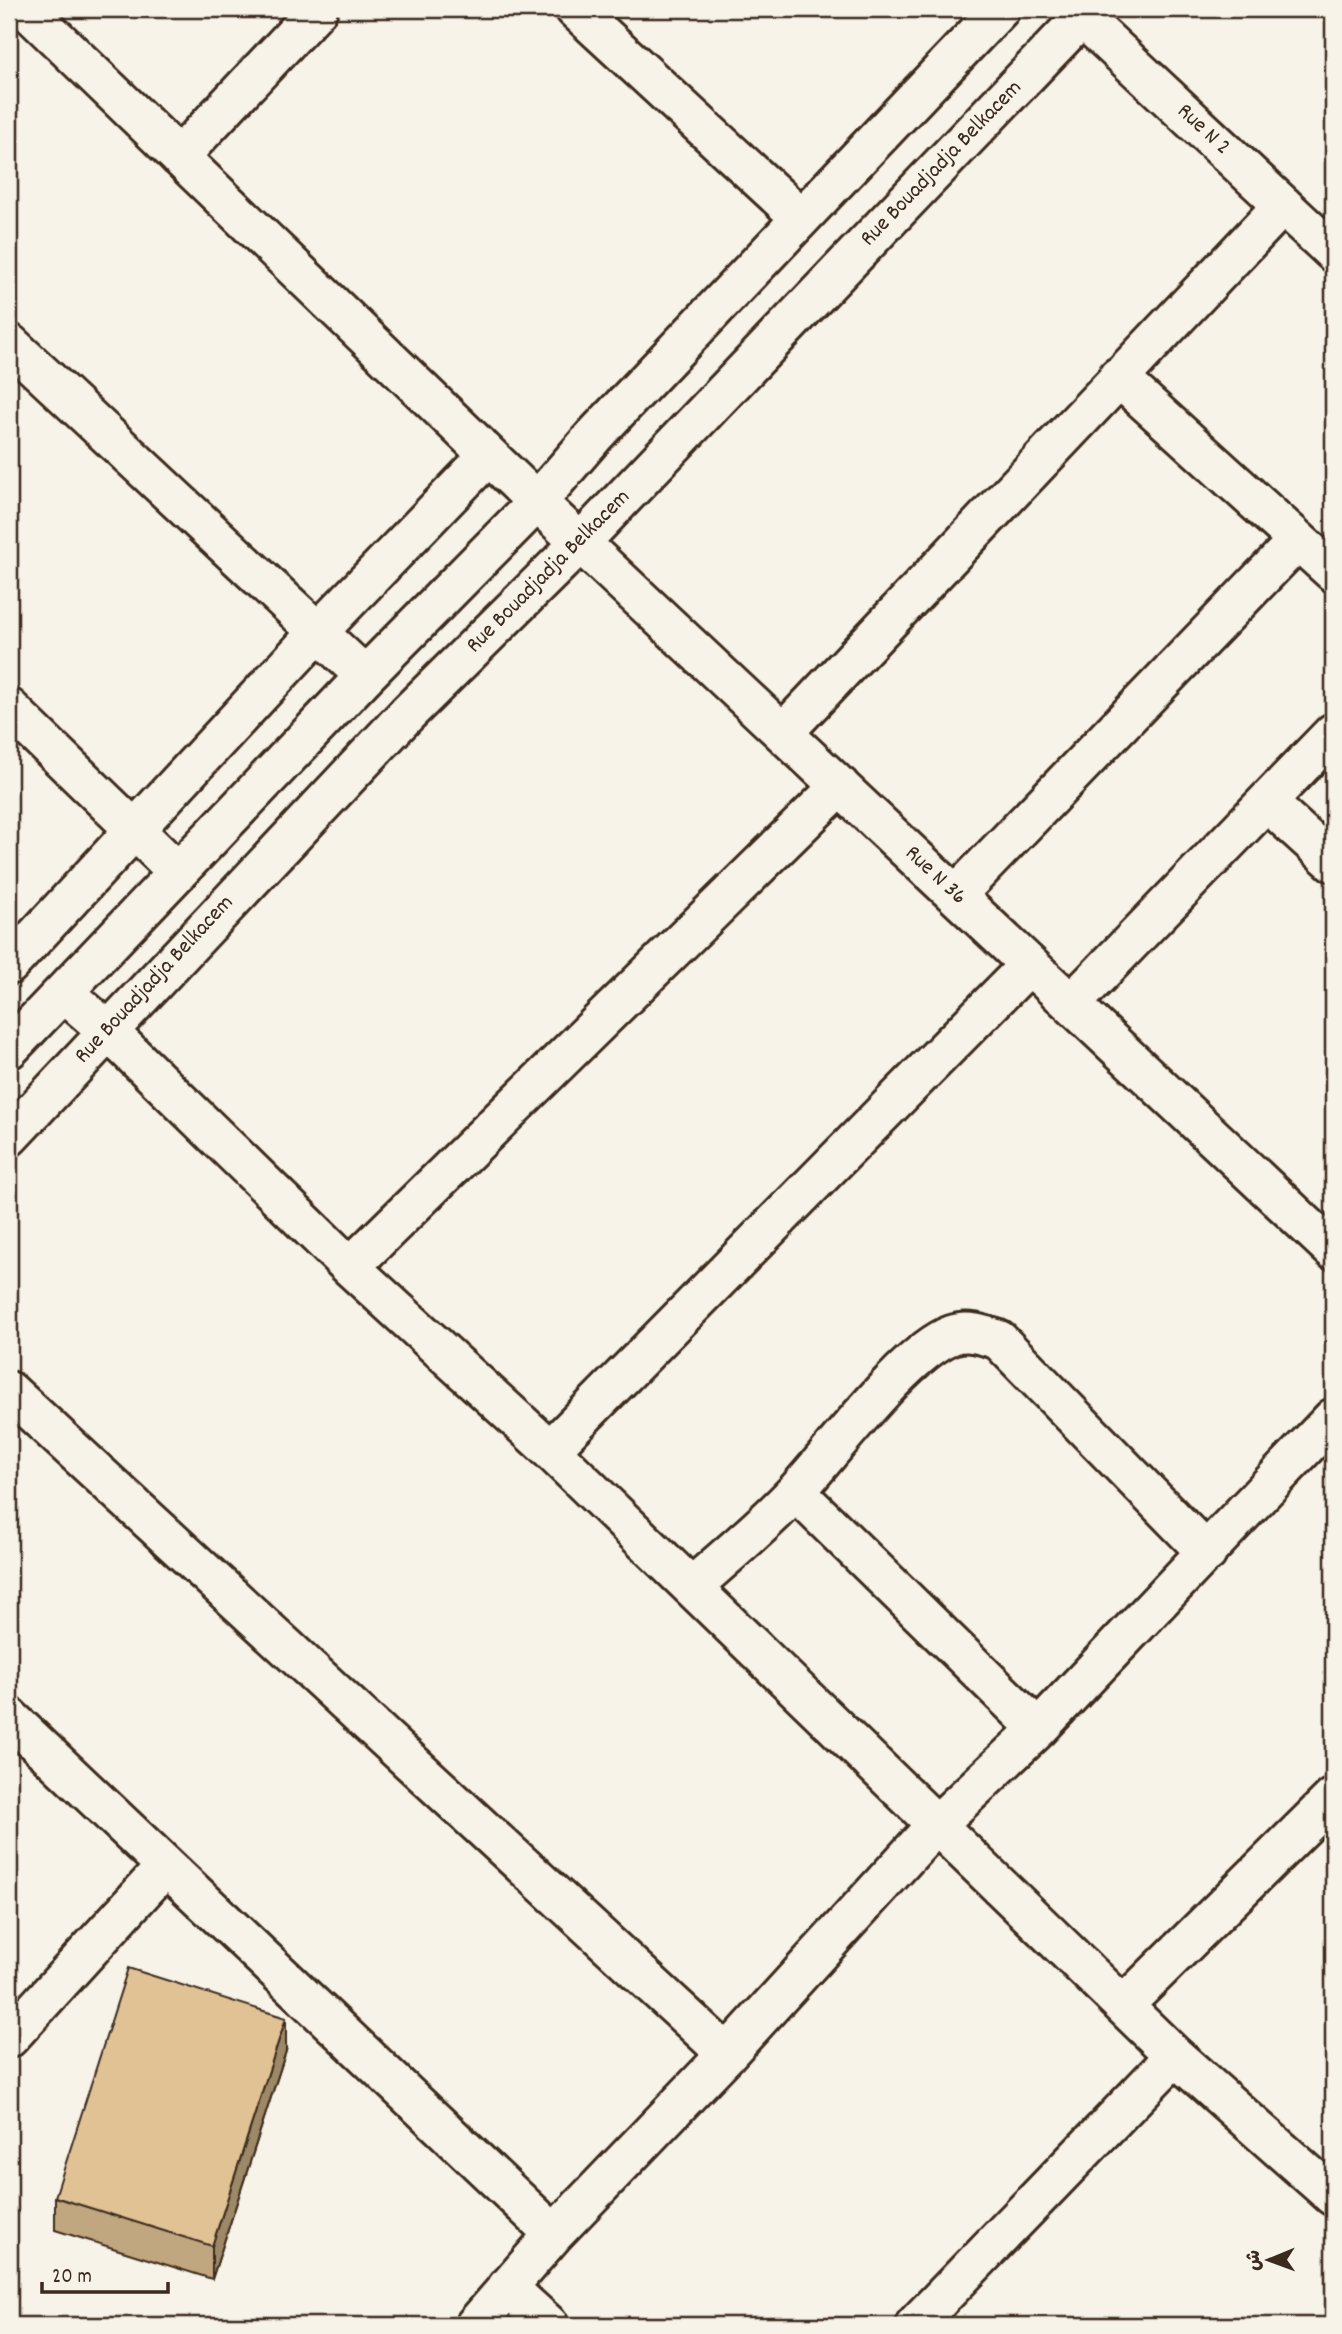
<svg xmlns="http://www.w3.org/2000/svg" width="1342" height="2334" font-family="Dekko,'Playpen Sans Arabic',sans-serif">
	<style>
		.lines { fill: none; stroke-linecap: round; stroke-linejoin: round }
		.minor-casing { stroke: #3b2a1e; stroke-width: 44 }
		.minor { stroke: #f7f3e8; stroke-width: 38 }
		.wall { fill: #c1a77f; stroke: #3b2a1e; stroke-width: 2 }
		.shaded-wall { fill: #9d8868; stroke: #3b2a1e; stroke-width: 2 }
		.building { fill: #e0c294; stroke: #3b2a1e; stroke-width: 2 }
		.labels { text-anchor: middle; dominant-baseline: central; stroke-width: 5; stroke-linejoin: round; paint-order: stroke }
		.street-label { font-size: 23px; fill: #3b2a1e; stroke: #f7f3e8 }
	</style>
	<rect width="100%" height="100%" fill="#f7f3e8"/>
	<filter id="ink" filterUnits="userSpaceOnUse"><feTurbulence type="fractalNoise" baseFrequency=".0143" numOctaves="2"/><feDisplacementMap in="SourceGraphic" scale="14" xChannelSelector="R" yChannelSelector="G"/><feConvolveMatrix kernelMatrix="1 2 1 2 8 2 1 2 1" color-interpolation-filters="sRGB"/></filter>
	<g filter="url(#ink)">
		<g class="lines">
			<g class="minor-casing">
				<path id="minor" d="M26,9L537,502L1333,1250
					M575,9L801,218
					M1073,9L1333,252
					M179,157L318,9
					M9,343L365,676
					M1118,377L1333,572
					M9,708L178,872
					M783,733L1283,205
					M1267,802L1333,862
					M956,895L1298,540
					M9,965L318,632L488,456
					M64,993L107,1030L350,1267L550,1450L1175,2056L1333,2196
					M1071,1004L1333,733
					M9,1049L365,676L537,502L594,436L1000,9
					M9,1137L407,714L580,543L1090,9
					M350,1267L840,786
					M9,1391L727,2054
					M550,1450L1029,965
					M796,1492L1038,1729
					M692,1587C727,1555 766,1524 798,1489C833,1451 907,1351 952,1335C968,1329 984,1335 999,1340L1207,1553
					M9,1717L554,2234
					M1125,2004L1333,1798
					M9,2038L166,1866
					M507,2287L549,2325
					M475,2325L554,2234L727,2054L935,1826L1038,1729L1333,1418
					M915,2325L1175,2056"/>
			</g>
			<use href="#minor" class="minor"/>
		</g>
		<path class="wall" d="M286,2051L212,2279L55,2230V2197Z"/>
		<path class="shaded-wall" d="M286,2018V2051L212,2279V2246Z"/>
		<path class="building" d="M128,1968L286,2018L212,2246L55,2197Z"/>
	</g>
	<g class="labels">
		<g class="street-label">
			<text transform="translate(1203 130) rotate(43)">Rue N 2</text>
			<text transform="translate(942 164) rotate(-46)">Rue Bouadjadja Belkacem</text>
			<text transform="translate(549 572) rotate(-45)">Rue Bouadjadja Belkacem</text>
			<text transform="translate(935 876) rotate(43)">Rue N 36</text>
			<text transform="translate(155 980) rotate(-47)">Rue Bouadjadja Belkacem</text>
		</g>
	</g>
	<rect width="1342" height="2334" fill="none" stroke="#f7f3e8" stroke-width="35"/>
	<rect x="18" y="18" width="1307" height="2299" fill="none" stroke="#3b2a1e" stroke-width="2.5" filter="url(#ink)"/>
	<g transform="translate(1269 2260) rotate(269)" stroke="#f7f3e8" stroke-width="5" paint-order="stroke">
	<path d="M0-5L12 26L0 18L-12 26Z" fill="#3b2a1e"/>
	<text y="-10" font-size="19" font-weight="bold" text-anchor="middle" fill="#3b2a1e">ش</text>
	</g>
	<path d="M42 2282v10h126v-10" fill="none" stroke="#3b2a1e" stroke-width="3.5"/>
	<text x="52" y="2282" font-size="21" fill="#3b2a1e" stroke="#f7f3e8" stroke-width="5" paint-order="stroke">20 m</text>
</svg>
